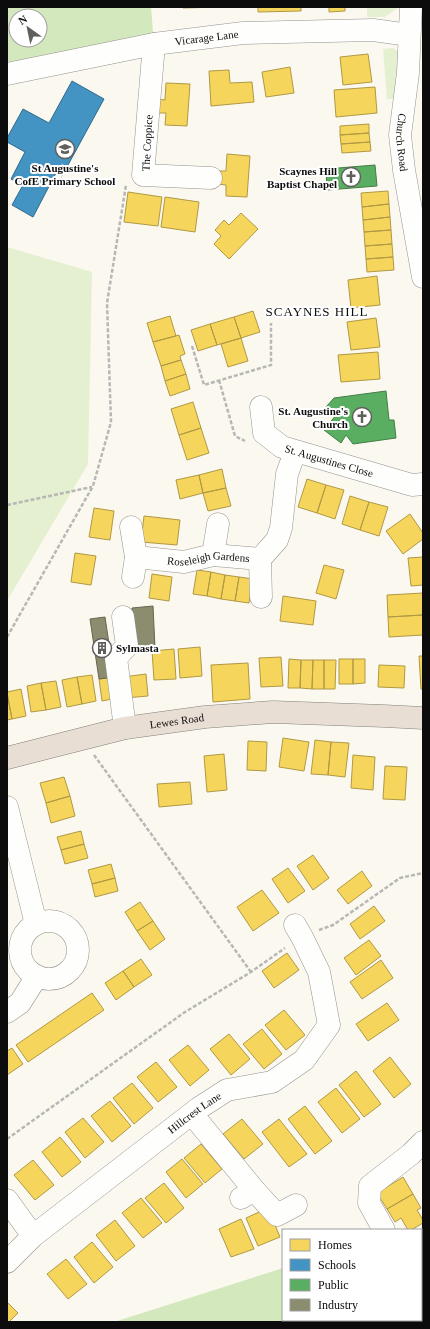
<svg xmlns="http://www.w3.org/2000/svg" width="430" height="1329" font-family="'Times New Roman',serif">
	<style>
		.green { fill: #e4f0d0 }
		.forest { fill: #d4e8bd; fill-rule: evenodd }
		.homes { fill: #f6d55c; stroke: #b09944 }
		.schools { fill: #4393c3; stroke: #326a8c }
		.public { fill: #5aae61; stroke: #437d48 }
		.industry { fill: #8c8c6e; stroke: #666651 }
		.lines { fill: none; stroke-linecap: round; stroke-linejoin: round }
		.minor-casing { stroke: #94928f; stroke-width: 23 }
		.highway-casing { stroke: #81807c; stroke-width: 23 }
		.path { stroke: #b7b7b5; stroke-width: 2.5; stroke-dasharray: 4 2; stroke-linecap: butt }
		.minor { stroke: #fefefd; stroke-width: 22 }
		.highway { stroke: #e9ded4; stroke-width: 22 }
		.labels { text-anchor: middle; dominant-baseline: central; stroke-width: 4; stroke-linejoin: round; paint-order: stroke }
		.street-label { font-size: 11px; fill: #0c0c0c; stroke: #fff }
		.poi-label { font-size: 11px; font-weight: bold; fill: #0c0c0c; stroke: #fff; text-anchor: end }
		.quarter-label { font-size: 13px; letter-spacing: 1px; fill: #0c0c0c; stroke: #fff }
	</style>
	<rect width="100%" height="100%" fill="#fbf8f0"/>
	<path class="green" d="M367,7H399L385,17H367Z
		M393,48L400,53L405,99H387L383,49Z
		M7,247L92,272L88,464L7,601Z"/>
	<path class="forest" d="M7,7H151L154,44L7,74ZM16,16H40V40H16Z
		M283,1268V1320H360L361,1322H114Z"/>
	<path class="homes" d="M183,7H221L183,8Z
		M258,7H301V11L258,12Z
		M329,7H345V11L329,12Z
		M368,54L372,82L343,85L340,57Z
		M290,67L294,93L266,97L262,72Z
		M229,70L230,83L252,82L254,102L211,106L209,71Z
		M166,83L190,84L187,126L165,125L166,113H157L158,99L165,100Z
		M375,87L377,113L336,117L334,90Z
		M369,124V133L340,135V126Z
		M369,133L370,142L341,144L340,135Z
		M370,142L371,151L342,153L341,144Z
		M227,154L250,156L247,197L226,196V185L217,184L218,171H226Z
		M388,191L389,204L362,207L361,193Z
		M128,192L162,197L158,226L124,222Z
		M165,197L199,202L195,232L161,227Z
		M389,204L390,217L363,220L362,207Z
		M241,213L258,229L229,259L214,244L221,236L215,230L224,220L229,225Z
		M390,217L391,230L364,232L363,220Z
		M391,230L392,244L365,246L364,232Z
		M392,244L393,257L366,259L365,246Z
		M393,257L394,270L367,272L366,259Z
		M377,276L380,305L351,308L348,280Z
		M253,311L260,332L241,338L234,317Z
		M170,316L176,336L153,342L147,323Z
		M234,317L241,338L217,345L210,324Z
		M376,318L380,347L351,350L347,322Z
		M210,324L217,345L198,351L191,330Z
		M179,335L185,354L180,356L181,360L161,366L153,342Z
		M241,338L248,361L228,367L221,344Z
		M378,352L380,379L341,382L338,355Z
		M181,360L186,374L165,381L161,366Z
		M186,374L190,389L170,396L165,381Z
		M193,402L201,428L179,435L171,409Z
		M201,428L209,453L187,460L179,435Z
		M222,469L226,488L203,493L199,475Z
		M199,475L203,493L180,499L176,480Z
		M307,479L326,485L317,513L298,507Z
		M326,485L344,490L335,519L317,513Z
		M226,488L231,506L208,511L203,493Z
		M350,496L369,502L360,530L342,524Z
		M369,502L388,507L379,536L360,530Z
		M94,508L114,511L110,540L89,537Z
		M410,514L423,533V539L403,554L386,531Z
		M144,516L180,520L177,545L141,542Z
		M75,553L96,556L91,585L71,582Z
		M423,557V585L411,586L408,558Z
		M324,565L344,570L336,599L316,593Z
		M197,570L211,572L207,596L193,594Z
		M211,572L225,575L221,599L207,596Z
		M152,574L172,577L169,601L149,598Z
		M225,575L239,577L235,601L221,599Z
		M239,577L253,579L249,603L235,601Z
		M423,593V615L388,617L387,595Z
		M283,596L316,601L313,625L280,621Z
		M423,615V635L389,637L388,617Z
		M200,647L202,676L180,678L178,649Z
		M174,649L176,679L154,680L152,651Z
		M419,656H423V689H421Z
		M281,657L283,686L261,687L259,658Z
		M289,659L301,660L300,688H288Z
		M339,659H353V684H339Z
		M353,659H365V683L353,684Z
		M301,660H313L312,689L300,688Z
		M313,660H324V689H312Z
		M324,660H336L335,689H324Z
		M248,663L250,699L213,702L211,665Z
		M379,665L405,666L404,688L378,687Z
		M146,674L148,696L125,698L123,677Z
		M92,675L96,701L82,704L77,677Z
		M77,677L82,704L67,707L62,680Z
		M114,677L117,698L102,701L99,679Z
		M56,681L61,707L46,710L41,683Z
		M41,683L46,710L31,712L27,686Z
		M21,689L26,716L12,719L7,692Z
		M7,694L12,719L7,720Z
		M283,738L309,742L304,771L279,767Z
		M315,740L331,742L328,775L311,774Z
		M248,741L267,742L266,771L247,770Z
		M331,742L349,743L345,777L328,775Z
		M224,754L227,790L207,792L204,756Z
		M353,755L375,757L373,790L351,788Z
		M385,766L407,767L405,800L383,799Z
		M64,777L70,796L46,803L40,783Z
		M190,782L192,804L159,807L157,784Z
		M70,796L75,816L51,823L46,803Z
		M81,831L84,844L61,850L57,837Z
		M84,844L88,858L65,864L61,850Z
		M313,855L329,878L313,890L297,866Z
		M111,864L115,878L92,884L88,870Z
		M288,868L305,891L288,903L272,879Z
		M362,871L372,886L348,904L337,890Z
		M115,878L118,891L95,897L92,884Z
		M262,890L279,913L253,931L237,907Z
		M140,902L153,921L137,931L125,912Z
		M374,906L385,921L360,939L350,924Z
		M153,921L165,939L150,950L137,931Z
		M369,940L381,956L356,975L344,958Z
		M287,953L299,970L274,988L262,971Z
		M141,959L152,975L134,987L123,971Z
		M381,960L393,978L362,999L350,982Z
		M123,971L134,987L116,1000L105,983Z
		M92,993L104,1010L28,1062L16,1045Z
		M387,1003L399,1020L368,1041L356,1024Z
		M284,1010L305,1035L286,1050L265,1025Z
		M262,1029L282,1054L264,1069L243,1044Z
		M229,1034L250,1059L231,1075L210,1049Z
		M188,1045L209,1070L190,1086L169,1060Z
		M12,1048L23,1064L7,1075V1051Z
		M390,1057L411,1084L394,1098L373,1071Z
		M156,1062L177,1087L158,1102L137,1077Z
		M356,1071L381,1104L364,1117L339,1085Z
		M132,1083L153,1108L134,1124L113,1098Z
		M336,1088L360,1119L342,1133L318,1102Z
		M110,1101L131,1126L112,1142L91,1116Z
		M305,1106L332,1141L315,1154L288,1119Z
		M83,1118L104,1142L85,1158L65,1132Z
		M242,1119L263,1144L244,1159L223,1134Z
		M279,1119L307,1154L289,1167L262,1132Z
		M60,1137L81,1162L62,1177L42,1152Z
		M201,1144L222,1169L205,1183L184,1158Z
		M182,1159L203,1184L186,1198L166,1172Z
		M33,1160L54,1185L35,1200L14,1175Z
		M403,1177L413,1194L387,1209L377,1193Z
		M164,1183L184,1208L166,1223L145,1198Z
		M413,1194L421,1208L417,1210L423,1220V1223L411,1230H408L401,1218L395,1222L387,1209Z
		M141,1198L162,1223L143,1238L122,1213Z
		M268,1208L280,1237L258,1246L246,1218Z
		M241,1219L254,1249L231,1257L219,1229Z
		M115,1220L135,1246L116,1261L96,1235Z
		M423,1229V1270L421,1266L420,1230Z
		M92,1242L113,1267L94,1283L74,1257Z
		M66,1259L87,1284L68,1299L47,1274Z
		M7,1302L18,1313L9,1322H7Z"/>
	<path class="schools" d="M72,81L104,99L62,176L56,173L33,217L12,205L23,185L11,179L25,152L7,142V138L23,109L49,123Z"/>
	<path class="public" d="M375,165L377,186L327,190L326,169Z
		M386,391L389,420H394L396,438L353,444L346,435L341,443L324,430L336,415L326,407L334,398Z"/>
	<path class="industry" d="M153,606L155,648H133L132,608Z
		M105,617L114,677L99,679L90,619Z"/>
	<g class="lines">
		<g class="minor-casing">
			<g id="minor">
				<path id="s1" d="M411,7L408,73L400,135L404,170L423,277"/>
				<path d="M154,44L143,175L211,178"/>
				<path id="s2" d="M7,74L154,44L243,33L373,30L409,35"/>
				<path id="s3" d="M261,407L264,433L282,447L412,485L423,484"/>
				<path d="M131,527L136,557L133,577"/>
				<path d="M213,555L218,524"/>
				<path id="s4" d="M136,557L184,562L213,555L260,559L277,540L281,528L287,474L295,452"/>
				<path d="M260,559L261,597"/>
				<path d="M123,617L127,646L116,658L125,728"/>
				<path d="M7,807L36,924"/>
				<circle cx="49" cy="950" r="29"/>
				<path d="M7,1012L20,1003L37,976"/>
				<path d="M192,1114L254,1190L241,1198"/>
				<path d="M254,1190L277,1215L296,1205"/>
				<path d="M7,1200L33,1236"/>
				<path d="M384,1230L369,1203L370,1186L411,1154L423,1142"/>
				<path id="s5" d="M7,1262L33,1236L199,1108L227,1090L272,1082L304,1060L329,1025L319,972L302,937L295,925"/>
				<path d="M421,1291L423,1294"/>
			</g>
		</g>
		<g class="highway-casing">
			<g id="highway">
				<path id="s6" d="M7,758L125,728L205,717L273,712L384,716L423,718"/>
			</g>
		</g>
		<path class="path" d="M192,346L204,385L271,365V323
			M219,380L235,436L245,441
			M7,505L92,487
			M7,637L93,486L111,422L107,303L126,185
			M94,755L251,972
			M319,930L333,925L400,878L423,873
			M7,1139L185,1012L251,972L285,948"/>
		<use href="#minor" class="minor"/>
		<use href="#highway" class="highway"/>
	</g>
	<defs>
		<g id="school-ring" transform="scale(1)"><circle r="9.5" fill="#fff" stroke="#605f5c" stroke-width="1.5"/><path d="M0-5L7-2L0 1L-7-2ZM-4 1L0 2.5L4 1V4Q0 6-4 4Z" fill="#605f5c"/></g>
		<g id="church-ring" transform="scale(1)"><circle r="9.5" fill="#fff" stroke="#605f5c" stroke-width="1.5"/><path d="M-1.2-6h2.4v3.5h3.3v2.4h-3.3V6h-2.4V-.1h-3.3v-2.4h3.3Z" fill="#605f5c"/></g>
		<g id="building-ring" transform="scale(1)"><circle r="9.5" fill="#fff" stroke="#605f5c" stroke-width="1.5"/><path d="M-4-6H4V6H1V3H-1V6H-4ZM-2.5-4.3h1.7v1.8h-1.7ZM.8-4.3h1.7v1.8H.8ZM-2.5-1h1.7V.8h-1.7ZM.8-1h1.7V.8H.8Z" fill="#605f5c"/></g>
	</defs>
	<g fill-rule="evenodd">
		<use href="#school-ring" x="65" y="149"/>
		<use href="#church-ring" x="351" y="177"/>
		<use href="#church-ring" x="362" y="417"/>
		<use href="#building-ring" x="102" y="648"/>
	</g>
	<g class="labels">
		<g class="street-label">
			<text stroke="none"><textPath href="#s2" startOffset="203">Vicarage Lane</textPath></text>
			<text transform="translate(147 143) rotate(-87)">The Coppice</text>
			<text stroke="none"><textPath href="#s1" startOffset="136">Church Road</textPath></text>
			<text stroke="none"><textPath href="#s3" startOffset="98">St. Augustines Close</textPath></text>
			<text stroke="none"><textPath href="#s4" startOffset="73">Roseleigh Gardens</textPath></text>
			<text stroke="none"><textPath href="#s6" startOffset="174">Lewes Road</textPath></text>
			<text stroke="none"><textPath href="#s5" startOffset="240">Hillcrest Lane</textPath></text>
		</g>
		<g class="poi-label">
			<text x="65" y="168" text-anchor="middle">St Augustine's<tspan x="65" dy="13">CofE Primary School</tspan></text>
			<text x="337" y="171">Scaynes Hill<tspan x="337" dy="13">Baptist Chapel</tspan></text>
			<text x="348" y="411">St. Augustine's<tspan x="348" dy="13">Church</tspan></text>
			<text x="116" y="648" text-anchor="start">Sylmasta</text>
		</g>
		<g class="quarter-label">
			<text x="317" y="311">SCAYNES HILL</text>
		</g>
	</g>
	<rect width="430" height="1329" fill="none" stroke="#0c0c0c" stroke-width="16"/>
	<rect x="282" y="1229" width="140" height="92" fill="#ffffff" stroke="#9e9e9e"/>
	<rect x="290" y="1239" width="20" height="12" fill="#f6d55c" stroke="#9e9e9e"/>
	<text x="318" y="1249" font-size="12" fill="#0c0c0c">Homes</text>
	<rect x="290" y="1259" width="20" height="12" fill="#4393c3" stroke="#9e9e9e"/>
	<text x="318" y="1269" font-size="12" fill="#0c0c0c">Schools</text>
	<rect x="290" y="1279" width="20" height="12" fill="#5aae61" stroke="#9e9e9e"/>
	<text x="318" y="1289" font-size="12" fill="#0c0c0c">Public</text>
	<rect x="290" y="1299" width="20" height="12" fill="#8c8c6e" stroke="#9e9e9e"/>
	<text x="318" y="1309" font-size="12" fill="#0c0c0c">Industry</text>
	<g transform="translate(28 28) rotate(327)"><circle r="19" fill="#ffffff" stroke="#9e9e9e"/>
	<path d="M0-3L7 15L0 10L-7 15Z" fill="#605f5c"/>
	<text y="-6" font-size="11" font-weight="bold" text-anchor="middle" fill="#0c0c0c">N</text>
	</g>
</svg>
